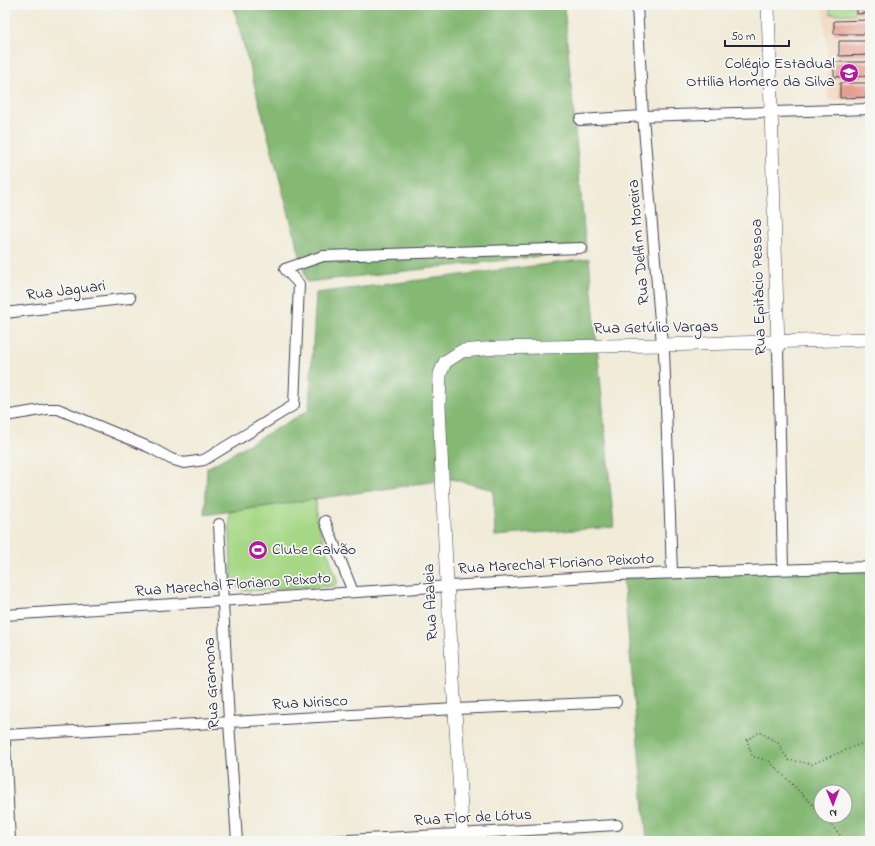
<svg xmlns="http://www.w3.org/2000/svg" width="875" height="846" font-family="'Indie Flower',sans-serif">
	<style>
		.built { fill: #f0d5bc }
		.green { fill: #a6d886; stroke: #647d60 }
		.forest { fill: #84b873; stroke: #536d57; fill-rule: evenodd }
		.building { fill: #e39081 }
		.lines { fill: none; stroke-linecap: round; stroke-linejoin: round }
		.minor-casing { stroke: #414053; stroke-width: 12 }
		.tertiary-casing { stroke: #414053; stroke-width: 14 }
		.path { stroke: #414053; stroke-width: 1.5; stroke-dasharray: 1 3; stroke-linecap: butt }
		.minor { stroke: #fff; stroke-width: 10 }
		.tertiary { stroke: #fff; stroke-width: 13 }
		.labels { text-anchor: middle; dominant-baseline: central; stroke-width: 3.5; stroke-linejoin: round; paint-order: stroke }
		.poi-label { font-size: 16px; fill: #22223b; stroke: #f6f6f2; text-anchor: end }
		.street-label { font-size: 16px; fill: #22223b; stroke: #f6f6f2 }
	</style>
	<rect width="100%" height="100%" fill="#f6f6f2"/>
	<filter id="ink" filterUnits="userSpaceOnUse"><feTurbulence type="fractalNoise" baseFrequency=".025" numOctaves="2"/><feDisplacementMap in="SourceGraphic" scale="8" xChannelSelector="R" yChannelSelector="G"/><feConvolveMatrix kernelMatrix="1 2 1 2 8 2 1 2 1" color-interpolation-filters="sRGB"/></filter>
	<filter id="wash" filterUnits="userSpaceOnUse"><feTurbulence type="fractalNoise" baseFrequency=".012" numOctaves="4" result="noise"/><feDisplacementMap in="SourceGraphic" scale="16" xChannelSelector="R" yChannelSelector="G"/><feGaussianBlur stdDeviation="0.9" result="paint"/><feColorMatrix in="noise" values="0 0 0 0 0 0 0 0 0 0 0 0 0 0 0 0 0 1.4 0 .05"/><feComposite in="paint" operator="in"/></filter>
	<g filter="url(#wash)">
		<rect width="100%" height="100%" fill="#f1ebd8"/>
		<path class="built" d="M823,5H870V99L828,100L827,48Z"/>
		<path class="green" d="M830,5H854L855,14H830Z
			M316,499V518L318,524L337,580V584L334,586L244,591L232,583L229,512Z"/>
		<path class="forest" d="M233,5H564L586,251L307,282Z
			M589,259L614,527L495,536L493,490L452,479L205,515L207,468L309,410L316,293Z
			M870,567V841H647L623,577ZM821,792H845V816H821Z"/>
		<g id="blocks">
			<path class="building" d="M857,5H870V13L857,14Z
				M870,20V34H834V21Z
				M839,41H870V55L839,56Z
				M834,62H870V76L834,77Z
				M840,83H870V97L840,98Z"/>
		</g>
	</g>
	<g filter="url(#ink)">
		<use href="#blocks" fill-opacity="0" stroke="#414053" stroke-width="1"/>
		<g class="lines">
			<g class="minor-casing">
				<path id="minor" d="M637,5L643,116L662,345L664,351L672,573
					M580,120L643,116L870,109
					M5,313L130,298
					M778,348L783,569
					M5,416L47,409H58L151,448L171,459L184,463L204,460L294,405L299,284L285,269L323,256L582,248
					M325,521L353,592
					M219,524L229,722L237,841
					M5,615L619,575L870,567
					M5,735L455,709L616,702
					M5,743L10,841
					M331,841L617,825"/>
			</g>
			<g class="tertiary-casing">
				<path id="tertiary" d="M768,5L778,348
					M463,841L446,566L439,406L440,374L445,362L462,351L496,348L662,345L870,339"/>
			</g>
			<path class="path" d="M821,813L769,761L752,756L747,740L760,732L778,743L788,760L812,764L870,740
				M824,816L845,841"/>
			<use href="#minor" class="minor"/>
			<use href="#tertiary" class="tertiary"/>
		</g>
	</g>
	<defs>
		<g id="school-disc" transform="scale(1)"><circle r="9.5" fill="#b5179e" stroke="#f6f6f2"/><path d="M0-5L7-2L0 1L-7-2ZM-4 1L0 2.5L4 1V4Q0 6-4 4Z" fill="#fff"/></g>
		<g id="stadium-disc" transform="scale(1)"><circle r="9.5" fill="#b5179e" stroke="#f6f6f2"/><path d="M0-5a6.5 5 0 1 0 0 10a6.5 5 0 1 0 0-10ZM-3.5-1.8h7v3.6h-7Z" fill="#fff"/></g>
	</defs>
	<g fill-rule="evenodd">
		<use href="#school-disc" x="849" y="73"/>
		<use href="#stadium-disc" x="258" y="550"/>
	</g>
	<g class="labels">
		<g class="poi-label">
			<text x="835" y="64">Colégio Estadual<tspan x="835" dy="18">Ottilia Homero da Silva</tspan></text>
			<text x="272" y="550" text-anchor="start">Clube Galvão</text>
		</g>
		<g class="street-label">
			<text transform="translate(639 242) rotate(-95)">Rua Delfim Moreira</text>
			<text transform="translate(759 287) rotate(-92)">Rua Epitácio Pessoa</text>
			<text transform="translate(66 291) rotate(-7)">Rua Jaguari</text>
			<text transform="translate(656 328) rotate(-1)">Rua Getúlio Vargas</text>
			<text transform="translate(556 564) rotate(-3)">Rua Marechal Floriano Peixoto</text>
			<text transform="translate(233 585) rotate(-4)">Rua Marechal Floriano Peixoto</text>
			<text transform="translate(431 602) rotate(-93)">Rua Azaleia</text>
			<text transform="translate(212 683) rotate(-93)">Rua Gramona</text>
			<text transform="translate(310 703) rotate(-3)">Rua Nirisco</text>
			<text transform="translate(473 818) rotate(-3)">Rua Flor de Lótus</text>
		</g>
	</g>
	<rect width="875" height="846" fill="none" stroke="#f6f6f2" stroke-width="20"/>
	<g transform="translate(833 804) rotate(179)"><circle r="19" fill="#f6f6f2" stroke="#a1a1a9"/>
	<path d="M0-3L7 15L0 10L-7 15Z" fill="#b5179e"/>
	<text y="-6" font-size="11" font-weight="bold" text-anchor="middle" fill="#22223b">N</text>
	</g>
	<path d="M725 40v6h64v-6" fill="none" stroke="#22223b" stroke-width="2"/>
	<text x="731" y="40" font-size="12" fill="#22223b" stroke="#f6f6f2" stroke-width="3" paint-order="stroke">50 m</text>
</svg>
